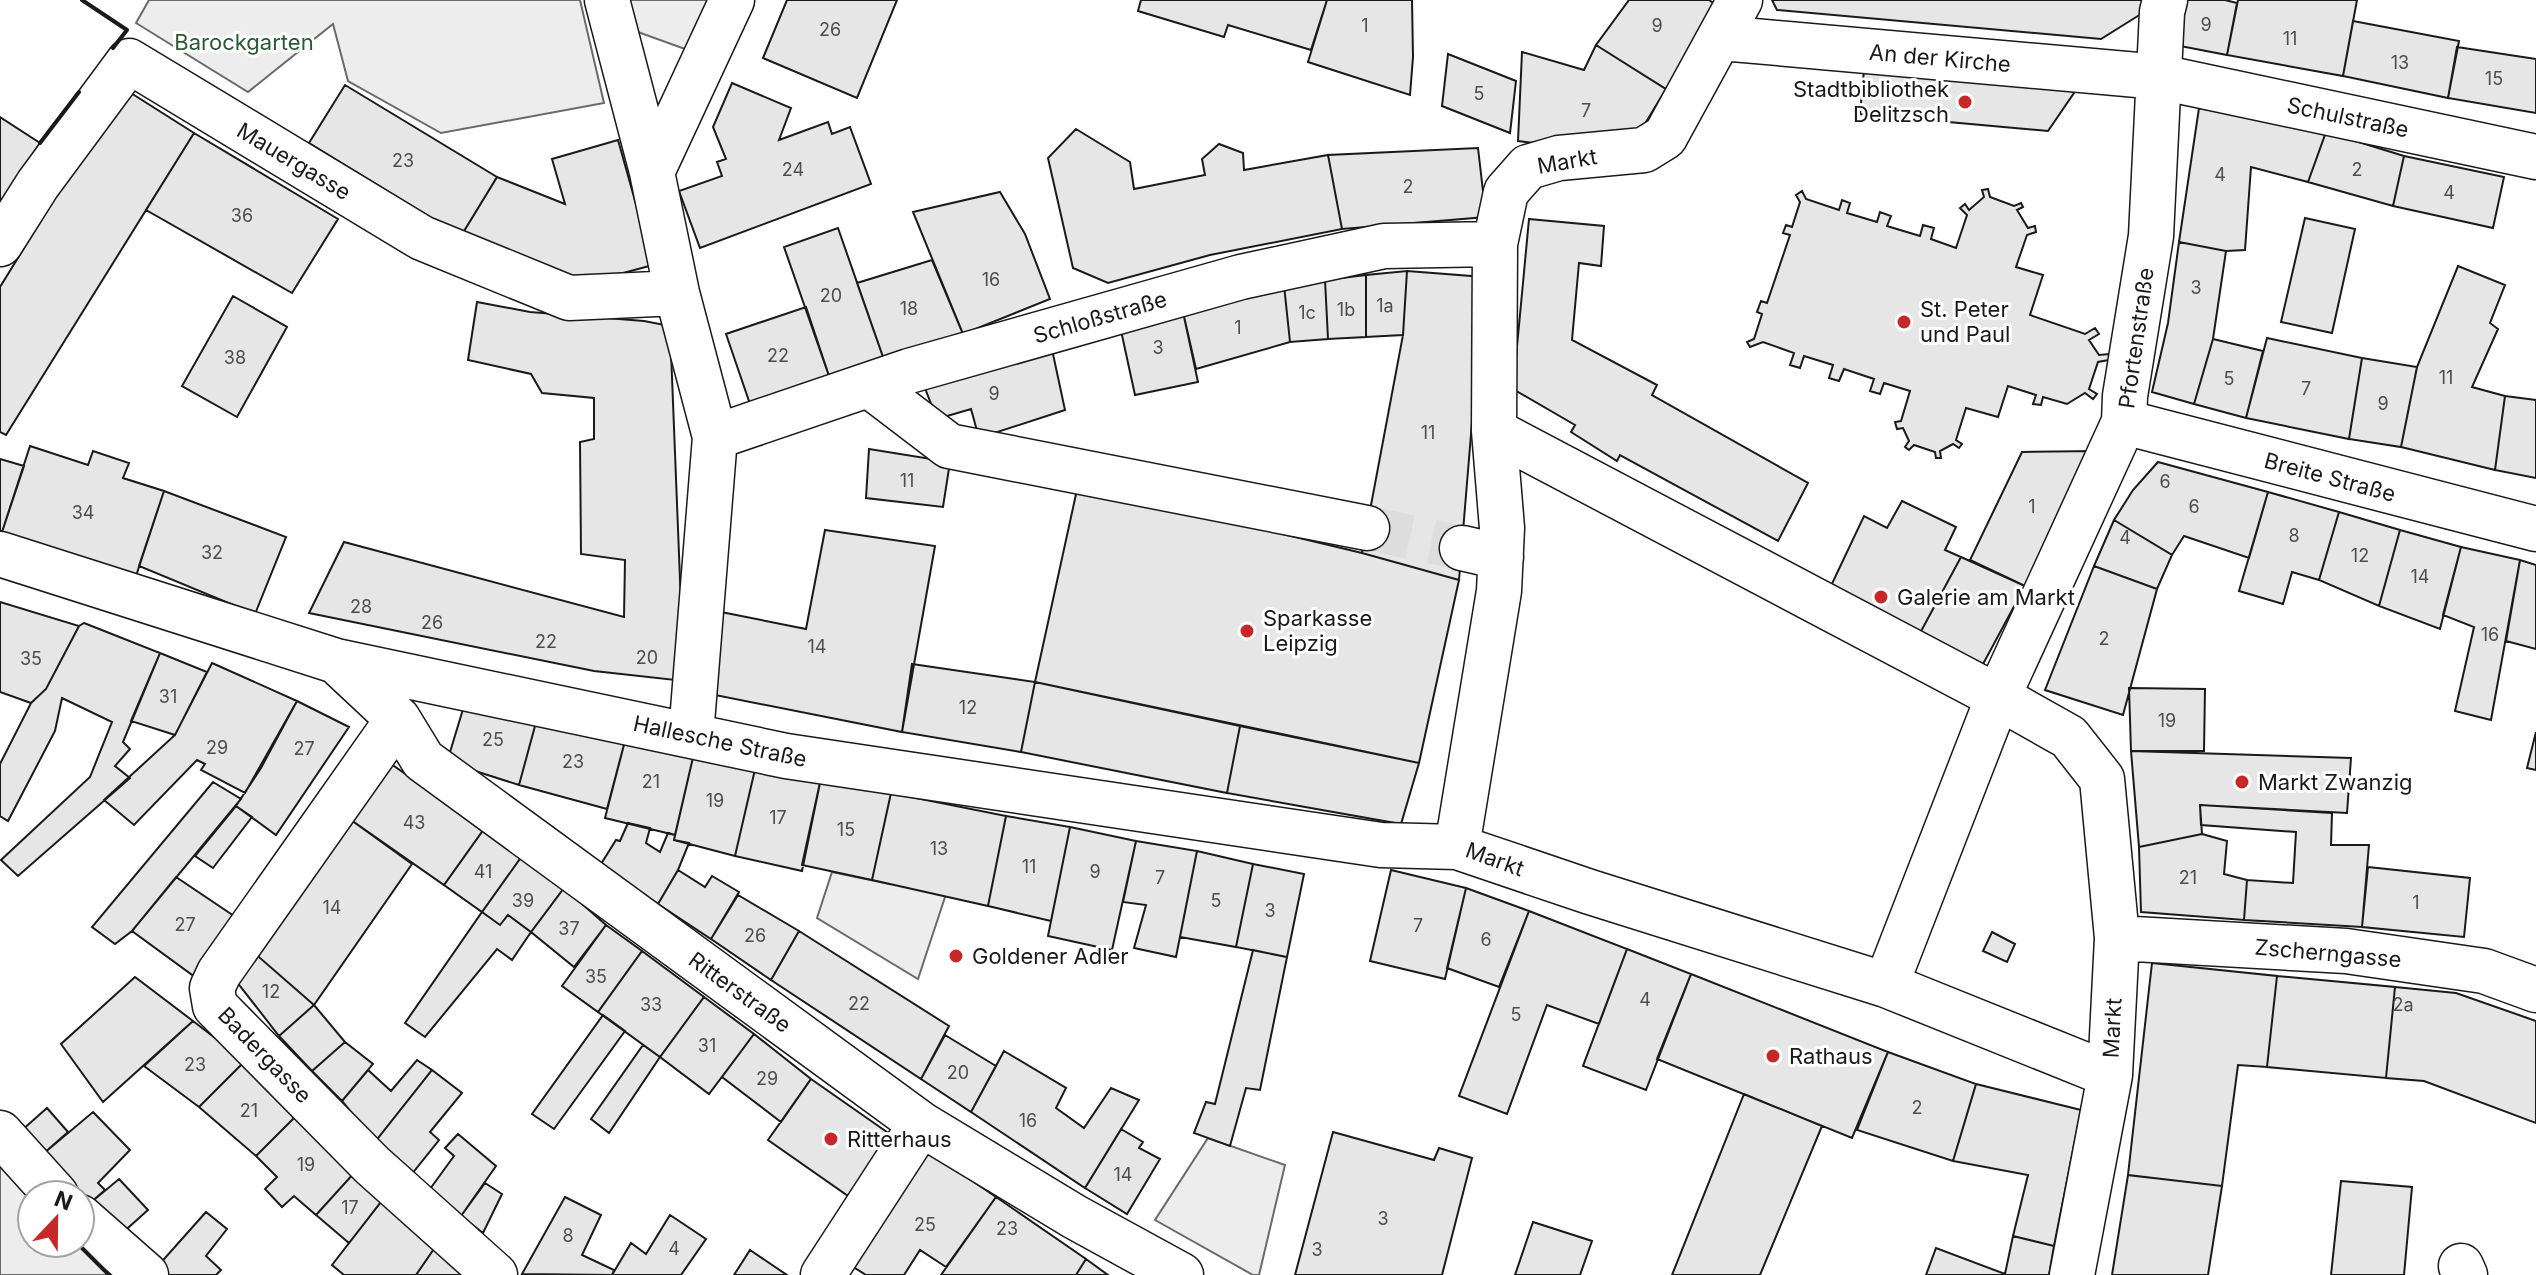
<svg xmlns="http://www.w3.org/2000/svg" width="2536" height="1275" font-family="Inter,sans-serif">
	<style>
		.built { fill: #ededed; stroke: #6a6a6a; stroke-width: 2 }
		.building { fill: #e6e6e6; stroke: #1a1a1a; stroke-width: 2 }
		.lines { fill: none; stroke-linecap: round; stroke-linejoin: round }
		.minor-tunnel { stroke: #ddd; stroke-width: 44; stroke-dasharray: 44 22; stroke-linecap: butt }
		.minor-casing { stroke: #1a1a1a; stroke-width: 47 }
		.minor { stroke: #fff; stroke-width: 44 }
		.wall { stroke: #1a1a1a; stroke-width: 4 }
		.poi-dot { fill: #c62828; stroke: #fff; stroke-width: 3 }
		.labels { text-anchor: middle; dominant-baseline: central; stroke-width: 6; stroke-linejoin: round; paint-order: stroke }
		.number-label { font-size: 18px; fill: #4d4d4d }
		.park-label { font-size: 22px; fill: #2b5a34; stroke: #fff }
		.street-label { font-size: 22px; fill: #1a1a1a; stroke: #fff }
		.poi-label { font-size: 22px; fill: #1a1a1a; stroke: #fff; text-anchor: start }
	</style>
	<rect width="100%" height="100%" fill="#fff"/>
	<path class="built" d="M149,0H580L604,103L441,133L348,81L333,24L248,92L136,23Z
		M628,0H709L685,49L635,31Z
		M896,869L949,885L918,979L817,918L832,872L890,884Z
		M1208,1138L1285,1165L1259,1275H1253L1155,1220Z
		M0,1161L32,1195V1243H77L109,1275H0Z"/>
	<path class="building" d="M787,0H897L857,98L763,58Z
		M1141,0H1327L1311,50L1228,25L1224,37L1138,11Z
		M1327,0H1412L1413,57L1410,95L1308,62Z
		M1629,0H1709L1716,5L1666,89L1596,45Z
		M1772,0H2143L2141,14L2101,39L1777,10Z
		M2184,0H2225L2237,3L2227,55L2175,45Z
		M2238,0H2357L2343,76L2227,55Z
		M2353,21L2459,41L2448,98L2343,76Z
		M1596,45L1666,89L1640,132L1589,150L1518,141L1522,52L1584,70Z
		M2457,47L2536,59V113L2448,98Z
		M1448,54L1516,81L1510,133L1442,106Z
		M1864,70L2076,90L2048,131L1860,114Z
		M732,83L791,108L779,140L828,122L832,134L850,127L871,184L700,248L679,191L722,176L717,162L726,159L713,127Z
		M345,85L497,177L461,236L309,143Z
		M123,88L194,133L6,435L0,432V287Z
		M2199,108L2326,132L2308,182L2251,167L2245,250L2226,251L2179,242Z
		M0,117L40,143L0,203Z
		M1076,129L1130,162L1134,189L1205,175L1202,159L1219,144L1243,153L1244,170L1328,155L1342,229L1210,255L1108,283L1073,268L1048,158Z
		M2326,132L2404,156L2393,206L2308,182Z
		M194,133L338,219L292,293L146,210Z
		M618,140L653,265L586,283L461,236L497,177L565,204L552,159Z
		M1478,148L1486,217L1342,229L1328,155Z
		M2404,156L2504,177L2493,228L2393,206Z
		M1988,189L1990,197L2014,206L2021,203L2023,207L2017,210L2028,228L2035,226L2036,232L2027,235L2016,267L2043,275L2030,315L2085,334L2095,328L2099,334L2089,340L2099,355L2109,354V360L2098,362L2089,389L2097,394L2093,399L2085,393L2067,404L2043,397L2041,405L2033,404L2036,395L2008,386L1998,417L1966,408L1956,440L1962,444L1959,448L1953,444L1940,451L1941,458H1936L1935,452L1914,445L1909,450L1905,447L1909,441L1903,428L1897,429L1895,422L1901,421L1910,391L1884,383L1880,394L1870,391L1874,379L1844,369L1839,381L1829,378L1833,365L1804,356L1800,368L1790,365L1794,353L1763,342L1750,347L1747,342L1754,339L1762,314L1757,312L1761,301L1767,303L1790,235L1783,233L1786,225L1792,227L1800,202L1796,195L1802,191L1806,199L1839,210L1842,200L1850,203L1847,213L1877,222L1880,212L1891,216L1887,226L1920,236L1923,225L1934,228L1931,239L1956,248L1967,215L1960,208L1965,204L1969,210L1984,197L1982,190Z
		M1000,192L1025,234L1050,299L963,334L913,212Z
		M2305,218L2355,229L2332,333L2281,322Z
		M1529,219L1604,226L1601,266L1579,263L1572,340L1657,385L1652,395L1808,483L1778,541L1620,455L1617,461L1571,432L1575,425L1513,389Z
		M838,228L883,357L829,376L784,247Z
		M2179,242L2226,251L2213,339L2194,404L2152,392L2168,323Z
		M932,260L963,334L883,357L857,283Z
		M2458,266L2505,285L2490,323L2498,329L2472,387L2505,396L2495,470L2401,447L2417,367Z
		M1407,271L1484,277L1459,580L1362,553L1403,335Z
		M1407,271L1403,335L1366,337V275Z
		M1366,275V337L1328,339L1325,280Z
		M1325,280L1328,339L1290,342L1284,285Z
		M1284,285L1290,342L1196,369L1183,312Z
		M233,296L287,327L237,417L182,386Z
		M477,302L530,312L644,321L670,326L684,681L594,671L309,613L344,542L624,617L625,560L581,554L580,442L594,439V398L542,393L531,374L468,360Z
		M806,307L829,376L750,404L726,334Z
		M1183,312L1198,382L1135,395L1120,326Z
		M2267,338L2362,358L2349,439L2246,418Z
		M2213,339L2263,351L2246,418L2194,404Z
		M1050,340L1065,410L979,438L971,409L937,419L921,378Z
		M2362,358L2417,367L2401,447L2349,439Z
		M2505,396L2536,400V478L2495,470Z
		M30,446L88,465L93,451L129,463L123,478L164,491L136,576L2,532Z
		M869,449L950,462L943,507L866,498Z
		M2097,451L2025,586L1970,560L2022,452Z
		M0,459L24,466L2,532L0,531Z
		M2158,462L2268,492L2249,558L2184,536L2172,555L2114,520L2133,490Z
		M1078,485L1362,553L1459,580L1419,763L1035,682Z
		M164,491L286,537L255,614L139,566Z
		M2268,492L2339,512L2319,580L2292,572L2283,604L2239,591Z
		M1902,501L1956,527L1945,550L1961,557L1919,635L1829,590L1864,516L1887,528Z
		M2339,512L2400,530L2379,606L2319,580Z
		M2114,520L2172,555L2157,589L2094,566Z
		M825,530L935,546L902,732L715,695L721,612L806,629Z
		M2400,530L2461,547L2440,629L2379,606Z
		M2461,547L2520,560L2491,720L2455,711L2474,627L2443,615Z
		M1961,557L2025,586L1982,666L1919,635Z
		M2520,560L2536,565V649L2506,641Z
		M2094,566L2157,589L2123,715L2045,690Z
		M0,602L79,626L46,689L31,703L0,692Z
		M84,623L160,653L123,742L130,749L115,766L130,778L18,876L1,860L90,777L112,722L62,698L55,731L8,821L0,816V764L31,703L46,689L79,626Z
		M160,653L207,672L175,735L131,721Z
		M212,663L297,701L245,793L201,770L205,764L197,760L134,825L104,800L175,735Z
		M912,664L1035,682L1021,752L902,732Z
		M1035,682L1240,726L1227,793L1021,752Z
		M2129,688L2205,689L2204,751H2131Z
		M467,696L538,715L519,785L447,762Z
		M297,701L349,727L276,835L236,806L261,768Z
		M538,715L626,737L607,809L519,785Z
		M1240,726L1419,763L1401,824L1227,793Z
		M2536,732V770L2527,768Z
		M626,737L694,753L675,835L605,818Z
		M2131,751L2351,758L2347,813L2200,805L2202,834L2139,847Z
		M694,753L756,765L735,856L674,840Z
		M384,759L484,829L444,885L344,815Z
		M756,765L821,778L802,871L735,856Z
		M821,778L891,793L872,880L802,865Z
		M213,782L241,799L132,931L115,944L92,927Z
		M891,793L1006,816L988,906L872,880Z
		M2200,805L2332,813L2331,845H2369L2362,927L2244,920L2247,880L2293,883L2296,832L2201,825Z
		M236,806L252,817L213,868L195,856Z
		M344,815L412,864L314,1005L252,951Z
		M1006,816L1070,827L1051,921L988,906Z
		M628,823L650,828L646,843L660,852L668,833L675,835L674,840L689,843L678,870L658,904L601,864L616,840L620,841Z
		M1070,827L1136,841L1112,950L1048,936Z
		M484,829L522,856L482,912L444,885Z
		M2202,834L2227,841L2224,874L2247,880L2244,920L2141,912L2139,847Z
		M1136,841L1197,851L1176,957L1134,948L1146,905L1123,902Z
		M1197,851L1253,864L1236,947L1180,937Z
		M522,856L564,888L531,932L508,915L500,925L482,912Z
		M1253,864L1304,874L1287,957L1236,947Z
		M2368,867L2470,878L2464,937L2362,927Z
		M678,870L705,887L712,876L739,892L711,939L658,904Z
		M1391,870L1466,888L1445,979L1370,961Z
		M176,877L237,918L195,977L132,931Z
		M564,888L606,925L574,967L531,932Z
		M1466,888L1529,911L1499,987L1447,968Z
		M738,895L799,931L771,980L711,939Z
		M1529,911L1627,949L1599,1024L1547,1005L1507,1114L1459,1096Z
		M482,912L500,925L508,915L531,932L512,960L497,949L425,1037L405,1023Z
		M606,925L642,951L598,1012L562,986Z
		M799,931L949,1026L921,1079L771,980Z
		M1992,932L2015,944L2007,962L1983,951Z
		M1627,949L1691,974L1646,1090L1583,1066Z
		M1253,950L1287,957L1260,1090L1246,1088L1230,1146L1194,1133L1206,1102L1215,1104Z
		M252,951L314,1005L279,1036L233,977Z
		M642,951L704,997L660,1057L598,1012Z
		M2152,963L2277,976L2267,1067L2238,1065L2222,1186L2128,1175Z
		M1691,974L1888,1052L1852,1138L1657,1059Z
		M2277,976L2395,987L2386,1078L2267,1067Z
		M135,977L193,1021L103,1102L61,1044Z
		M2395,987L2456,993L2536,1021V1123L2424,1081L2386,1078Z
		M704,997L754,1034L709,1094L660,1057Z
		M314,1005L345,1042L312,1071L279,1036Z
		M603,1015L625,1031L554,1129L532,1114Z
		M193,1021L245,1061L199,1107L144,1066Z
		M754,1034L811,1079L781,1122L722,1077Z
		M945,1035L996,1066L971,1112L921,1079Z
		M345,1042L373,1064L342,1101L312,1071Z
		M643,1045L660,1057L609,1133L591,1119Z
		M1004,1051L1066,1088L1056,1108L1084,1128L1111,1088L1139,1100L1085,1188L971,1112Z
		M1888,1052L1976,1084L1953,1161L1857,1130Z
		M417,1060L432,1070L375,1142L342,1101L368,1070L391,1091Z
		M245,1061L299,1113L256,1156L199,1107Z
		M432,1070L462,1093L430,1132L439,1140L411,1175L375,1142Z
		M811,1079L894,1137L851,1198L768,1140Z
		M1976,1084L2081,1110L2054,1246L2013,1236L2028,1175L1953,1161Z
		M1744,1094L1822,1126L1760,1275H1672Z
		M47,1108L68,1132L43,1154L21,1131Z
		M93,1112L130,1150L98,1183L105,1190L89,1204L43,1154Z
		M299,1113L355,1172L316,1215L294,1196L282,1207L265,1189L277,1177L256,1156Z
		M1121,1129L1143,1142L1139,1148L1160,1159L1127,1214L1085,1188Z
		M1333,1132L1434,1160L1439,1148L1472,1158L1442,1275H1295Z
		M458,1134L496,1166L461,1216L430,1189L454,1156L445,1148Z
		M924,1148L996,1197L946,1267L920,1250L904,1275H866L847,1263Z
		M355,1172L384,1198L349,1243L316,1215Z
		M2128,1175L2222,1186L2208,1275H2112Z
		M119,1179L148,1210L120,1235L89,1204Z
		M2341,1181L2412,1187L2404,1275H2331Z
		M485,1183L502,1194L483,1233L461,1216Z
		M565,1197L601,1215L582,1255L614,1270L612,1275L522,1274Z
		M996,1197L1086,1259L1076,1275H941Z
		M384,1198L438,1243L416,1275H344L332,1265Z
		M206,1212L227,1229L206,1256L221,1270L216,1275H165L156,1268Z
		M670,1215L706,1239L681,1275H612L631,1243L646,1254Z
		M1533,1222L1592,1241L1580,1275H1515Z
		M2013,1236L2054,1246L2049,1275H1926L1936,1248L2005,1274Z
		M438,1243L478,1275H416Z
		M750,1250L787,1275H734Z
		M1086,1259L1108,1275H1076Z"/>
	<g class="lines">
		<path class="minor-tunnel" d="M1367,528L1462,548"/>
		<g class="minor-casing">
			<path id="minor" d="M607,0L652,172L677,293L715,437L691,735
				M1721,38L2160,77L2536,157
				M652,172L732,0
				M0,244L38,184L129,61L422,238L569,298L677,293
				M869,385L949,446L1367,528
				M2124,422L2536,529
				M1494,431L1998,697L2069,737L2102,779L2117,938L2110,1075L2072,1275
				M715,437L909,371L1241,277L1384,246L1495,244
				M1462,548L1501,557
				M0,554L336,661L786,756L1381,845L1457,847L1590,892L1886,985L2110,1075
				M336,661L398,719L423,760L921,1124L1075,1217L1181,1275
				M398,719L219,973L212,988L215,1006L372,1165L495,1275
				M1457,847L1499,591L1502,528L1494,431L1495,244L1506,192L1528,167L1559,158L1644,150L1665,137L1740,0
				M2117,938L2346,951L2484,971L2536,990
				M1886,985L1998,697L2124,422L2125,396L2151,236L2162,12L2165,0
				M0,1133L56,1195
				M80,1217L146,1275
				M2461,1266L2465,1275
				M823,1275L921,1124"/>
		</g>
		<use href="#minor" class="minor"/>
		<path class="wall" d="M82,0L127,30L113,48
			M40,143L79,92
			M77,1243L109,1275"/>
	</g>
	<g class="poi-dot">
		<circle cx="1965" cy="102" r="8"/>
		<circle cx="1904" cy="322" r="8"/>
		<circle cx="1881" cy="597" r="8"/>
		<circle cx="1247" cy="631" r="8"/>
		<circle cx="2242" cy="782" r="8"/>
		<circle cx="956" cy="956" r="8"/>
		<circle cx="1773" cy="1056" r="8"/>
		<circle cx="831" cy="1139" r="8"/>
	</g>
	<g class="labels">
		<g class="number-label">
			<text x="2206" y="24">9</text>
			<text x="1365" y="25">1</text>
			<text x="1657" y="25">9</text>
			<text x="830" y="29">26</text>
			<text x="2290" y="38">11</text>
			<text x="2400" y="62">13</text>
			<text x="2494" y="78">15</text>
			<text x="1479" y="93">5</text>
			<text x="1586" y="110">7</text>
			<text x="403" y="160">23</text>
			<text x="793" y="169">24</text>
			<text x="2357" y="169">2</text>
			<text x="2220" y="174">4</text>
			<text x="1408" y="186">2</text>
			<text x="2449" y="192">4</text>
			<text x="242" y="215">36</text>
			<text x="991" y="279">16</text>
			<text x="2196" y="287">3</text>
			<text x="831" y="295">20</text>
			<text x="1385" y="305">1a</text>
			<text x="909" y="308">18</text>
			<text x="1346" y="309">1b</text>
			<text x="1307" y="312">1c</text>
			<text x="1238" y="327">1</text>
			<text x="1158" y="347">3</text>
			<text x="778" y="355">22</text>
			<text x="235" y="357">38</text>
			<text x="2446" y="377">11</text>
			<text x="2229" y="378">5</text>
			<text x="2306" y="388">7</text>
			<text x="994" y="393">9</text>
			<text x="2383" y="403">9</text>
			<text x="1428" y="432">11</text>
			<text x="907" y="480">11</text>
			<text x="2165" y="481">6</text>
			<text x="2032" y="506">1</text>
			<text x="2194" y="506">6</text>
			<text x="83" y="512">34</text>
			<text x="2294" y="535">8</text>
			<text x="2125" y="537">4</text>
			<text x="212" y="552">32</text>
			<text x="2360" y="555">12</text>
			<text x="2420" y="576">14</text>
			<text x="361" y="606">28</text>
			<text x="432" y="622">26</text>
			<text x="2490" y="634">16</text>
			<text x="2104" y="638">2</text>
			<text x="546" y="641">22</text>
			<text x="817" y="646">14</text>
			<text x="647" y="657">20</text>
			<text x="31" y="658">35</text>
			<text x="168" y="696">31</text>
			<text x="968" y="707">12</text>
			<text x="2167" y="720">19</text>
			<text x="493" y="739">25</text>
			<text x="217" y="747">29</text>
			<text x="304" y="748">27</text>
			<text x="573" y="761">23</text>
			<text x="651" y="781">21</text>
			<text x="715" y="800">19</text>
			<text x="778" y="817">17</text>
			<text x="414" y="822">43</text>
			<text x="846" y="829">15</text>
			<text x="939" y="848">13</text>
			<text x="1029" y="866">11</text>
			<text x="483" y="871">41</text>
			<text x="1095" y="871">9</text>
			<text x="1160" y="877">7</text>
			<text x="2188" y="877">21</text>
			<text x="523" y="900">39</text>
			<text x="1216" y="900">5</text>
			<text x="2416" y="902">1</text>
			<text x="332" y="907">14</text>
			<text x="1270" y="910">3</text>
			<text x="185" y="924">27</text>
			<text x="1418" y="925">7</text>
			<text x="569" y="928">37</text>
			<text x="755" y="935">26</text>
			<text x="1486" y="939">6</text>
			<text x="596" y="976">35</text>
			<text x="271" y="991">12</text>
			<text x="1645" y="999">4</text>
			<text x="859" y="1003">22</text>
			<text x="651" y="1004">33</text>
			<text x="2403" y="1004">2a</text>
			<text x="1516" y="1014">5</text>
			<text x="707" y="1045">31</text>
			<text x="195" y="1064">23</text>
			<text x="958" y="1072">20</text>
			<text x="767" y="1078">29</text>
			<text x="1917" y="1107">2</text>
			<text x="249" y="1110">21</text>
			<text x="1028" y="1120">16</text>
			<text x="306" y="1164">19</text>
			<text x="1123" y="1174">14</text>
			<text x="350" y="1207">17</text>
			<text x="1383" y="1218">3</text>
			<text x="925" y="1224">25</text>
			<text x="1007" y="1228">23</text>
			<text x="568" y="1235">8</text>
			<text x="674" y="1248">4</text>
			<text x="1317" y="1249">3</text>
		</g>
		<g class="park-label">
			<text x="244" y="42">Barockgarten</text>
		</g>
		<g class="street-label">
			<text transform="translate(1940 58) rotate(5)">An der Kirche</text>
			<text transform="translate(2348 117) rotate(12)">Schulstraße</text>
			<text transform="translate(294 161) rotate(31)">Mauergasse</text>
			<text transform="translate(1567 161) rotate(-10)">Markt</text>
			<text transform="translate(1100 317) rotate(-16)">Schloßstraße</text>
			<text transform="translate(2136 338) rotate(-82)">Pfortenstraße</text>
			<text transform="translate(2330 477) rotate(15)">Breite Straße</text>
			<text transform="translate(720 741) rotate(12)">Hallesche Straße</text>
			<text transform="translate(1495 859) rotate(20)">Markt</text>
			<text transform="translate(2328 953) rotate(5)">Zscherngasse</text>
			<text transform="translate(740 992) rotate(36)">Ritterstraße</text>
			<text transform="translate(2112 1028) rotate(-87)">Markt</text>
			<text transform="translate(265 1055) rotate(46)">Badergasse</text>
		</g>
		<g class="poi-label">
			<text x="1949" y="89" text-anchor="end">Stadtbibliothek<tspan x="1949" dy="25">Delitzsch</tspan></text>
			<text x="1920" y="309">St. Peter<tspan x="1920" dy="25">und Paul</tspan></text>
			<text x="1897" y="597">Galerie am Markt</text>
			<text x="1263" y="618">Sparkasse<tspan x="1263" dy="25">Leipzig</tspan></text>
			<text x="2258" y="782">Markt Zwanzig</text>
			<text x="972" y="956">Goldener Adler</text>
			<text x="1789" y="1056">Rathaus</text>
			<text x="847" y="1139">Ritterhaus</text>
		</g>
	</g>
	<g transform="translate(56 1219) rotate(22)"><circle r="38" fill="#ffffff" stroke="#a3a3a3" stroke-width="2"/>
	<path d="M0-6L14 30L0 20L-14 30Z" fill="#c62828"/>
	<text y="-12" font-size="22" font-weight="bold" text-anchor="middle" fill="#1a1a1a">N</text>
	</g>
</svg>
